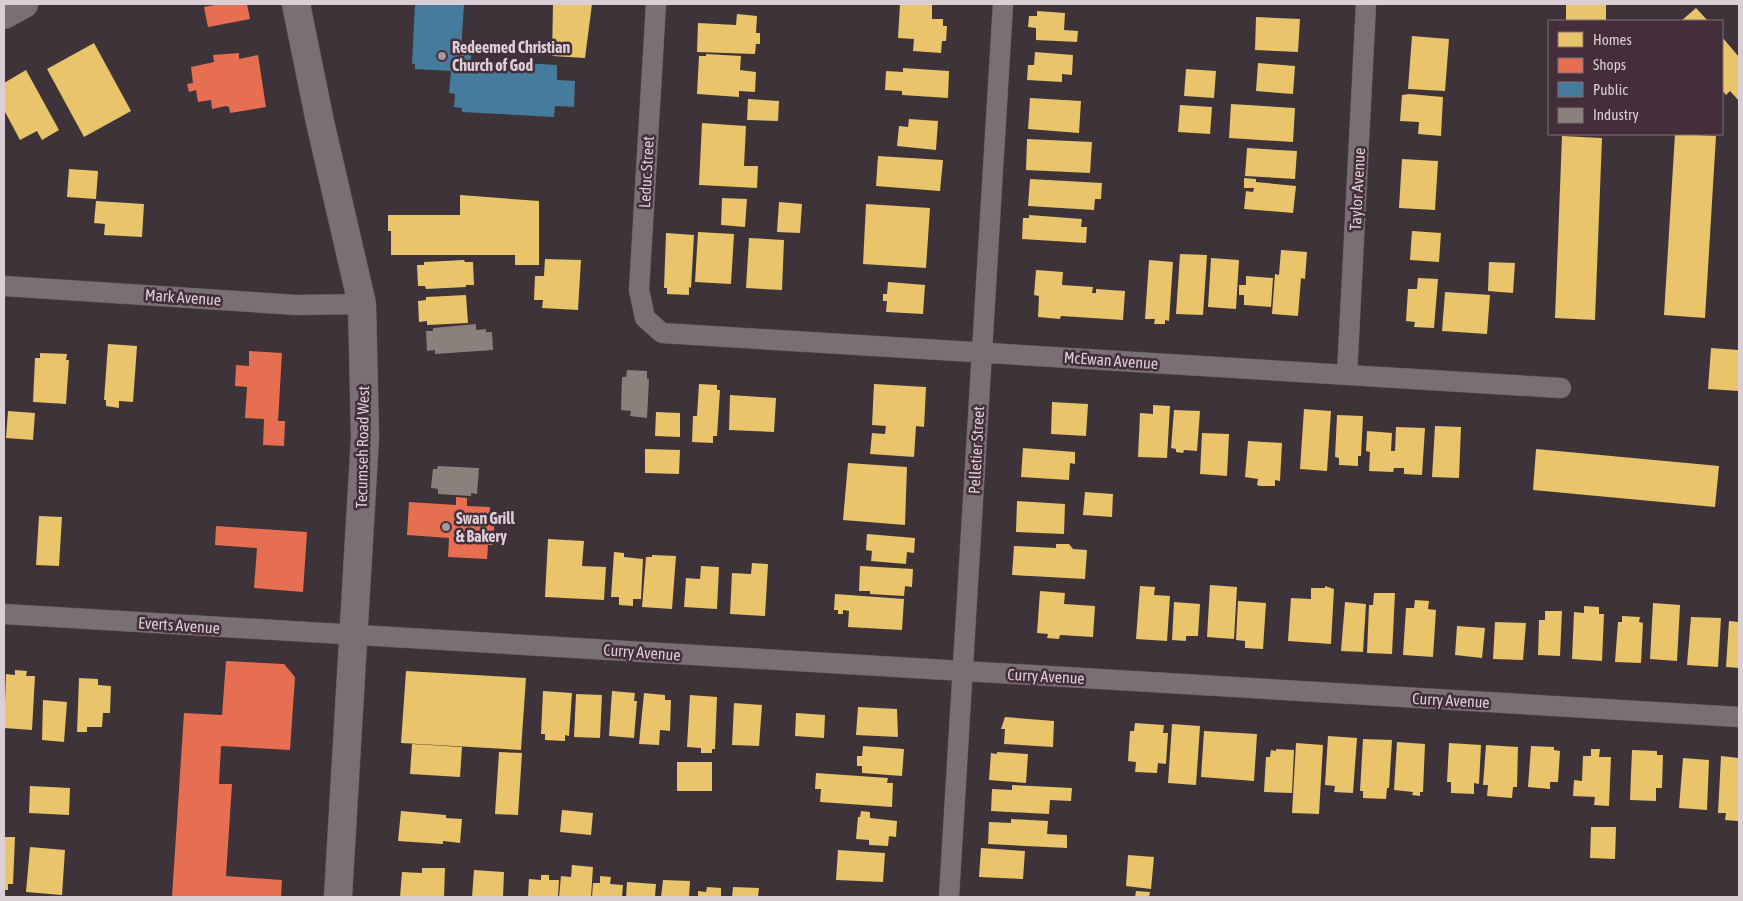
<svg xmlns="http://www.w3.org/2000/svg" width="1743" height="901" font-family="'Asap Condensed',sans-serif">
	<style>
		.homes { fill: #e9c46a }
		.shops { fill: #e76f51 }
		.public { fill: #457b9d }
		.industry { fill: #8a817c }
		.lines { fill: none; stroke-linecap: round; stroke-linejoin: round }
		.street-casing { stroke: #5c5257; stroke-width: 21 }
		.secondary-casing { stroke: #5c5257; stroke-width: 29 }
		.street { stroke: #7a6f74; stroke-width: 20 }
		.secondary { stroke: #7a6f74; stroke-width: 28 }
		.poi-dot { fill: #a5989e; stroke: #432e39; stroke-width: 2 }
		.labels { text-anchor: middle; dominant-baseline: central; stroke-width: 5; stroke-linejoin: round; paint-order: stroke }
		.poi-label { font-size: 16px; font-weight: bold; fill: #dcced5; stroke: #432e39; text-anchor: start }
		.street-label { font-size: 16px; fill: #dcced5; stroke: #432e39 }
	</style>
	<rect width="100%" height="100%" fill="#3e3339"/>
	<path class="homes" d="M553,4H592L585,58L552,56Z
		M900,4H932V19H943V26H947L946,41H942L941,53L913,51L914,39L898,38Z
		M1566,4H1606V21H1566Z
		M1696,8L1708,21H1681Z
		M1037,11L1065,13L1064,30L1078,31L1077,42L1036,40V28L1028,27L1029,16H1037Z
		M737,14L757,16L756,33H760V44H756L755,54L697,52L698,23L736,25Z
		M1256,17L1300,19L1298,52L1255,50Z
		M1412,36L1449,39L1445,91L1408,89Z
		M1722,37L1739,57V101L1730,91L1726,95L1722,90Z
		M94,43L131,111L84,137L47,69Z
		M1035,52L1073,55L1072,75L1062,74V82L1027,80L1028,65H1034Z
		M706,54L741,56L740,70L756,72L755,92L739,91V97L697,94L699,56H706Z
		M1258,63L1295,66L1293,94L1256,91Z
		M903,68L949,71L948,98L902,95V91L885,90L886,71L903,72Z
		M1186,69L1216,71L1214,98L1184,96Z
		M26,70L59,130L42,140L37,131L20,140L4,110V83Z
		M1409,94L1443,97L1441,136L1418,134L1419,122L1400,121L1402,95Z
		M1030,98L1081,101L1079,133L1028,129Z
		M748,99L779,101L778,121L747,120Z
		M1231,104L1295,108L1293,142L1229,138Z
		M1180,105L1212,107L1210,134L1178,132Z
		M909,119L938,121L936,150L897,146L899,126L908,127Z
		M702,123L746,126L744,166H758L757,188L699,185Z
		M1675,134L1716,136L1705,318L1664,315Z
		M1562,136L1602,138L1595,320L1555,318Z
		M1027,139L1092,142L1090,173L1026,170Z
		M1247,148L1297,151L1295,179L1245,176Z
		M878,156L943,160L940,191L876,186Z
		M1402,159L1438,161L1435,210L1399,208Z
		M69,169L98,171L96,199L67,197Z
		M1244,178L1256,179V182L1296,186L1293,213L1244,209L1246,191L1253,192L1254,188H1244Z
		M1030,179L1102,183L1101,199H1095L1094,210L1028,206Z
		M460,195L539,201V265H515V255H391V231H388V215H460Z
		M722,198L747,199L745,227L721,225Z
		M96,201L144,204L142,237L104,235L105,224L94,223Z
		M779,202L802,204L800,233L777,232Z
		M866,204L930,208L926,268L863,264Z
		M1029,215L1082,219L1081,227H1087L1086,243L1022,239L1023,218H1029Z
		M1412,231L1441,233L1439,262L1410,260Z
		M698,232L734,234L731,284L695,282Z
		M666,233L694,235L691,288L689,287V295L667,294V288H664Z
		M749,238L784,240L782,290L746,288Z
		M1281,250L1307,252L1305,279L1301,278L1298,316L1272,314L1275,274L1279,275Z
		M1180,254L1207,255L1203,315L1176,314Z
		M1211,258L1239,260L1236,309L1208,307Z
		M545,259L581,260L578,310L542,308L543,300H534L535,276H544Z
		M464,260L465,262H473L474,285H466V287L426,289L425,286H418L417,265H424V262Z
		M1149,260L1173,262L1169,321L1165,320V324H1154L1155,319H1145Z
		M1489,262L1515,263L1513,293L1488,291Z
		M1036,270L1063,272L1062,285L1093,287L1092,293H1096V289L1125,291L1123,320L1061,316L1060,319L1038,317L1039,296L1034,295Z
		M1246,276L1273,278L1271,307L1244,305V295H1239V285H1246Z
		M1418,278L1438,279L1434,328L1414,327L1415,322L1406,321L1408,289H1417Z
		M888,282L925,285L923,314L886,312L887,301H883V294H887Z
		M1445,292L1490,295L1487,334L1442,331Z
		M466,295L468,323L427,325V321L419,322L418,301L426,300V297Z
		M108,344L137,346L133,402L119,401V408L106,406V400H104Z
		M1711,348L1739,350V391L1708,389Z
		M40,353L67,354L66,360H69L66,404L33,402L35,358H40Z
		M699,384L717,385V390H720L717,436H713V443L692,442L693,416H697Z
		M874,384L926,387L924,427L916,426L914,457L870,454L872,433L885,434L886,426L872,425Z
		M730,395L776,398L774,432L729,430Z
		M1052,402L1088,404L1086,436L1051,434Z
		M1153,405L1170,406L1167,458L1138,457L1140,413L1153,414Z
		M1304,409L1331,411L1327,471L1300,469Z
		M1174,410L1200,411L1197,451L1184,450L1183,453L1176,452V449L1171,448Z
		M8,411L35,413L33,440L6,438Z
		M656,412L680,413V437L655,436Z
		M1337,415L1363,416L1361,456H1358V466L1339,465V458L1335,457Z
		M1435,426L1461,427L1459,478L1432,477Z
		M1396,427L1425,428L1422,475L1404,474V468H1394L1393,472L1369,471L1370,452L1366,451L1367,431L1392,433L1391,451H1395Z
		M1202,433L1229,434L1227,476L1200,474Z
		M1248,441L1282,443L1280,481L1275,480V486H1260L1257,485L1258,479L1245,477Z
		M1023,448L1075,452V464L1070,463L1069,480L1021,477Z
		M645,449L680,450L679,474L645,473Z
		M1536,449L1719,466L1715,507L1533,490Z
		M848,463L907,467L905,525L843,520Z
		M1085,492L1113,494L1112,517L1083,515Z
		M1017,501L1065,504L1064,534L1016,532Z
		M39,516L62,517L59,566L36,565Z
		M867,534L915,538L914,553L907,552L906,564L871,561L872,551L866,550Z
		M548,539L584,541L582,566L606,567L604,600L545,597Z
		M1056,544H1069L1073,549L1087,550L1085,579L1012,575L1014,546L1056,548Z
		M614,552L624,553V557L643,559L641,599H633V606L619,605V597H611Z
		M652,555L676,556L672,609L642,607L646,557H652Z
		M752,563L768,564L765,616L730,614L732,573L751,574Z
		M701,566L719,567L717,609L684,607L686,578L700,579Z
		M860,566L913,569L912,587L905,586L904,596L870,594V591H859Z
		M1210,585L1237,587L1234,639L1207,637Z
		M1140,586L1155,587L1154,595L1170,596L1167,641L1136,639Z
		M1325,586L1334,589L1331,644L1288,641L1291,598L1311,599V588H1325Z
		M1040,591L1065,593L1064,604L1095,606L1093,637L1060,635L1059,639L1047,638L1048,634L1037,633Z
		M1374,593H1395L1392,654L1367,653L1369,605H1373Z
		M835,594L904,599L902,630L848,627L849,611L843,610V614H838V610H834Z
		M1415,600L1429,601L1428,609L1436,610L1433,657L1403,655L1406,608H1414Z
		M1238,601L1266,603L1263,649L1245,648V641L1236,640Z
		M1174,602L1200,604L1198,636H1186V641L1172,640Z
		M1345,602L1366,604L1363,652L1341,651Z
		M1653,603L1680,605L1677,661L1650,659Z
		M1584,606L1599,607V614H1604L1602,661L1572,659L1574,612L1584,613Z
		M1545,611H1562L1560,656L1538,655L1539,620H1545Z
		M1622,616L1640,617L1639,622L1643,623L1641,663L1615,662L1618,622H1622Z
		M1691,617L1721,618L1718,667L1687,665Z
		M1729,621L1739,622V668L1726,667Z
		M1495,622L1526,623L1523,660L1493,659Z
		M1457,626L1485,628L1482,658L1455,655Z
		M15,670L27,671L26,676H35L32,730L4,728L6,674L15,675Z
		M406,671L526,678L521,750L401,743Z
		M79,678L98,679V685L111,686L110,713H103L102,727H87V732H77Z
		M543,691L572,693L569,736L565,735V741L545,740V734H541Z
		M612,691L635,693L634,701H637L634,738L609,736Z
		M644,693L665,695V700H671L670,731L660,730L659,745L639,744Z
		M576,694L602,695L600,738L574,737Z
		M690,695L717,697L715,749H712V753H701V748L687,747Z
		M43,700L67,702L64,742L42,740Z
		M734,703L762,705L759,746L732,745Z
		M858,707L897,709L898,737L856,735Z
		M796,713L825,715L824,738L795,736Z
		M1005,717L1054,721L1053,747L1004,744L1005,729H1001Z
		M1135,723L1164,725L1163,733H1168L1166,764L1158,763L1157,773L1135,772L1136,762L1128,761L1130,731H1134Z
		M1172,724L1200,726L1196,785L1168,783Z
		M1204,731L1257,734L1254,781L1201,777Z
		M1328,736L1357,738L1353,793L1334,792L1335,786L1325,785Z
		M1363,739L1392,740L1389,788H1387L1386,799L1363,798V791H1360Z
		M1397,742L1425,744L1423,792H1420V796L1412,795L1413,792L1394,790Z
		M1296,743L1323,745L1319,814L1292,813Z
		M1449,743L1481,745L1479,784L1474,783V794L1451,793V782H1447Z
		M412,744L462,747L460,777L410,774Z
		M1486,745L1518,747L1517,787H1513L1512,798L1487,796L1488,785H1483Z
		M863,746L904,749L902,776L862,773V766H857V756H862Z
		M1531,746L1554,747V750L1560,751L1558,782H1550V789L1528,787Z
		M1276,749L1294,750L1292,793L1264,792L1266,757H1270L1271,750L1276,751Z
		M1591,749H1600L1599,757H1611L1609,806L1594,805L1595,797L1573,796L1574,780L1582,781L1583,756H1591Z
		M1632,750L1657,751V755H1663L1662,788H1656V801L1630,800Z
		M499,752L522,753L518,815L495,814Z
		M997,752L1028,754L1026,783L989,780L991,753L997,754Z
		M1721,756L1739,758L1738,821L1725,820L1726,813H1718Z
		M1683,758L1709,760L1707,810L1679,808Z
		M677,762H712V791H677Z
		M816,773L888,778L887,783H893L892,807L820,802L821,789H815Z
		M1012,785L1072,788L1071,801L1050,800L1049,814L991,811L992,789L1012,790Z
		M30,786L70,788L69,815L29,813Z
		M562,810L593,813L591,835L560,832Z
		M401,811L446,815V818L462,819L460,843L443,841V844L398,841Z
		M861,811L870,812V818L897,821L896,837L889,836L888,846L869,845V840L856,839L858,817H860Z
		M1011,819L1048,821L1047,834L1067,835V848L988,844L989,822L1011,823Z
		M1591,827H1616L1615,859L1590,858Z
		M4,837H15L13,884H8V890H4Z
		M30,847L65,850L62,895L26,892Z
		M981,848L1025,851L1023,879L979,877Z
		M838,850L885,853L883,882L836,880Z
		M1128,855L1154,857L1151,889L1126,886Z
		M572,865L593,867L591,897H559L561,876L571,877Z
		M422,868H445L444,897H400L402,872L422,873Z
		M474,870L504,872L503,897H472Z
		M541,875H549V880H559L558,897H528L529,879L541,880Z
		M600,876L611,877L610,884L623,885L622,897H592L593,883H600Z
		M663,880L690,881L689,897H661Z
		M627,882L656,884L655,897H626Z
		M707,887L721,888V897H698V891L706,892Z
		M733,887L759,888L758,897H732Z
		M1136,891L1150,892L1149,897H1135Z"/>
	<path class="shops" d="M220,4H247L250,19L208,27L204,7Z
		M239,53V59L258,55L266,107L230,113L229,107L226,106L212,109L211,100L198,102L196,90L189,92L187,84L193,83L191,67L214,62L213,55Z
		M249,351L282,353L278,421H285L284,446L263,445L264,419L245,418L247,387L235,386L236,365L249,366Z
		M456,497L467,498V506L490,507L489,522L494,523V531H488V535L493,536V545H488L487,559L448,557L449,538L407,535L409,502L456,505Z
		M216,526L307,532L303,592L254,588L257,548L215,545Z
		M226,661L284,664L295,677L290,750L221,746L219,784H232L226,876L282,880L281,897H172L184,713L222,715Z"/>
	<path class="public" d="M415,4H464L461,51H471V60L557,65V80L575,81L574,107L555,106L554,117L462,112V108L454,107L455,94L449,93L451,71L415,69V64H412Z"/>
	<path class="industry" d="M476,324V330L486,329V332H492L493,350L435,354V350L427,351L426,331H433V328Z
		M627,370L647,371V379H649L647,418L630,416L631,411L621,410L622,377H626Z
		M438,466L479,468L477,494L471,493V496L438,494V489L431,488L433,469H437Z"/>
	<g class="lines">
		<g class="street-casing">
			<path id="street" d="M656,4L639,290L645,318L662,333L1561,388
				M4,286L297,305L362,304
				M1347,375L1366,4
				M4,614L1739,717
				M949,897L1003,4"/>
		</g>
		<g class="secondary-casing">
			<path id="secondary" d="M296,4L320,122L362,304L365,437L338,897
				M4,15L24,4"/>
		</g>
		<use href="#street" class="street"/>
		<use href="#secondary" class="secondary"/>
	</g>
	<g class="poi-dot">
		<circle cx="442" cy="56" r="5"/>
		<circle cx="446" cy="527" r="5"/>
	</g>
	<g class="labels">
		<g class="poi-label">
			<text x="452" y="47">Redeemed Christian<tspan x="452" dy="18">Church of God</tspan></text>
			<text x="456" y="518">Swan Grill<tspan x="456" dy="18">&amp; Bakery</tspan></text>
		</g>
		<g class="street-label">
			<text transform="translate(646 172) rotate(-87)">Leduc Street</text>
			<text transform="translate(1357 189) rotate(-87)">Taylor Avenue</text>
			<text transform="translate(183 297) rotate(4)">Mark Avenue</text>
			<text transform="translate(1111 360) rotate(4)">McEwan Avenue</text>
			<text transform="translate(362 447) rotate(-89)">Tecumseh Road West</text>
			<text transform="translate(976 450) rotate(-87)">Pelletier Street</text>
			<text transform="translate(179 625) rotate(4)">Everts Avenue</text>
			<text transform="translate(642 652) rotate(4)">Curry Avenue</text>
			<text transform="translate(1046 676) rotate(3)">Curry Avenue</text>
			<text transform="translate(1451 700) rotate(3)">Curry Avenue</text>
		</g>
	</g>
	<rect width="1743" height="901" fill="none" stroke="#dcced5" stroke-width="10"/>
	<rect x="1548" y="20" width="175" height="115" fill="#432e39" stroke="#806e77"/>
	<rect x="1558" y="32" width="25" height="15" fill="#e9c46a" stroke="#806e77"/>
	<text x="1593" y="45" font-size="15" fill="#dcced5">Homes</text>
	<rect x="1558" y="58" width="25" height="15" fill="#e76f51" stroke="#806e77"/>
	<text x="1593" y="70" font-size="15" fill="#dcced5">Shops</text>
	<rect x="1558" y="82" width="25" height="15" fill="#457b9d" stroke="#806e77"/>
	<text x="1593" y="95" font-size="15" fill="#dcced5">Public</text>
	<rect x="1558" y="108" width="25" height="15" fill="#8a817c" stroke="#806e77"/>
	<text x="1593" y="120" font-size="15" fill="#dcced5">Industry</text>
</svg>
